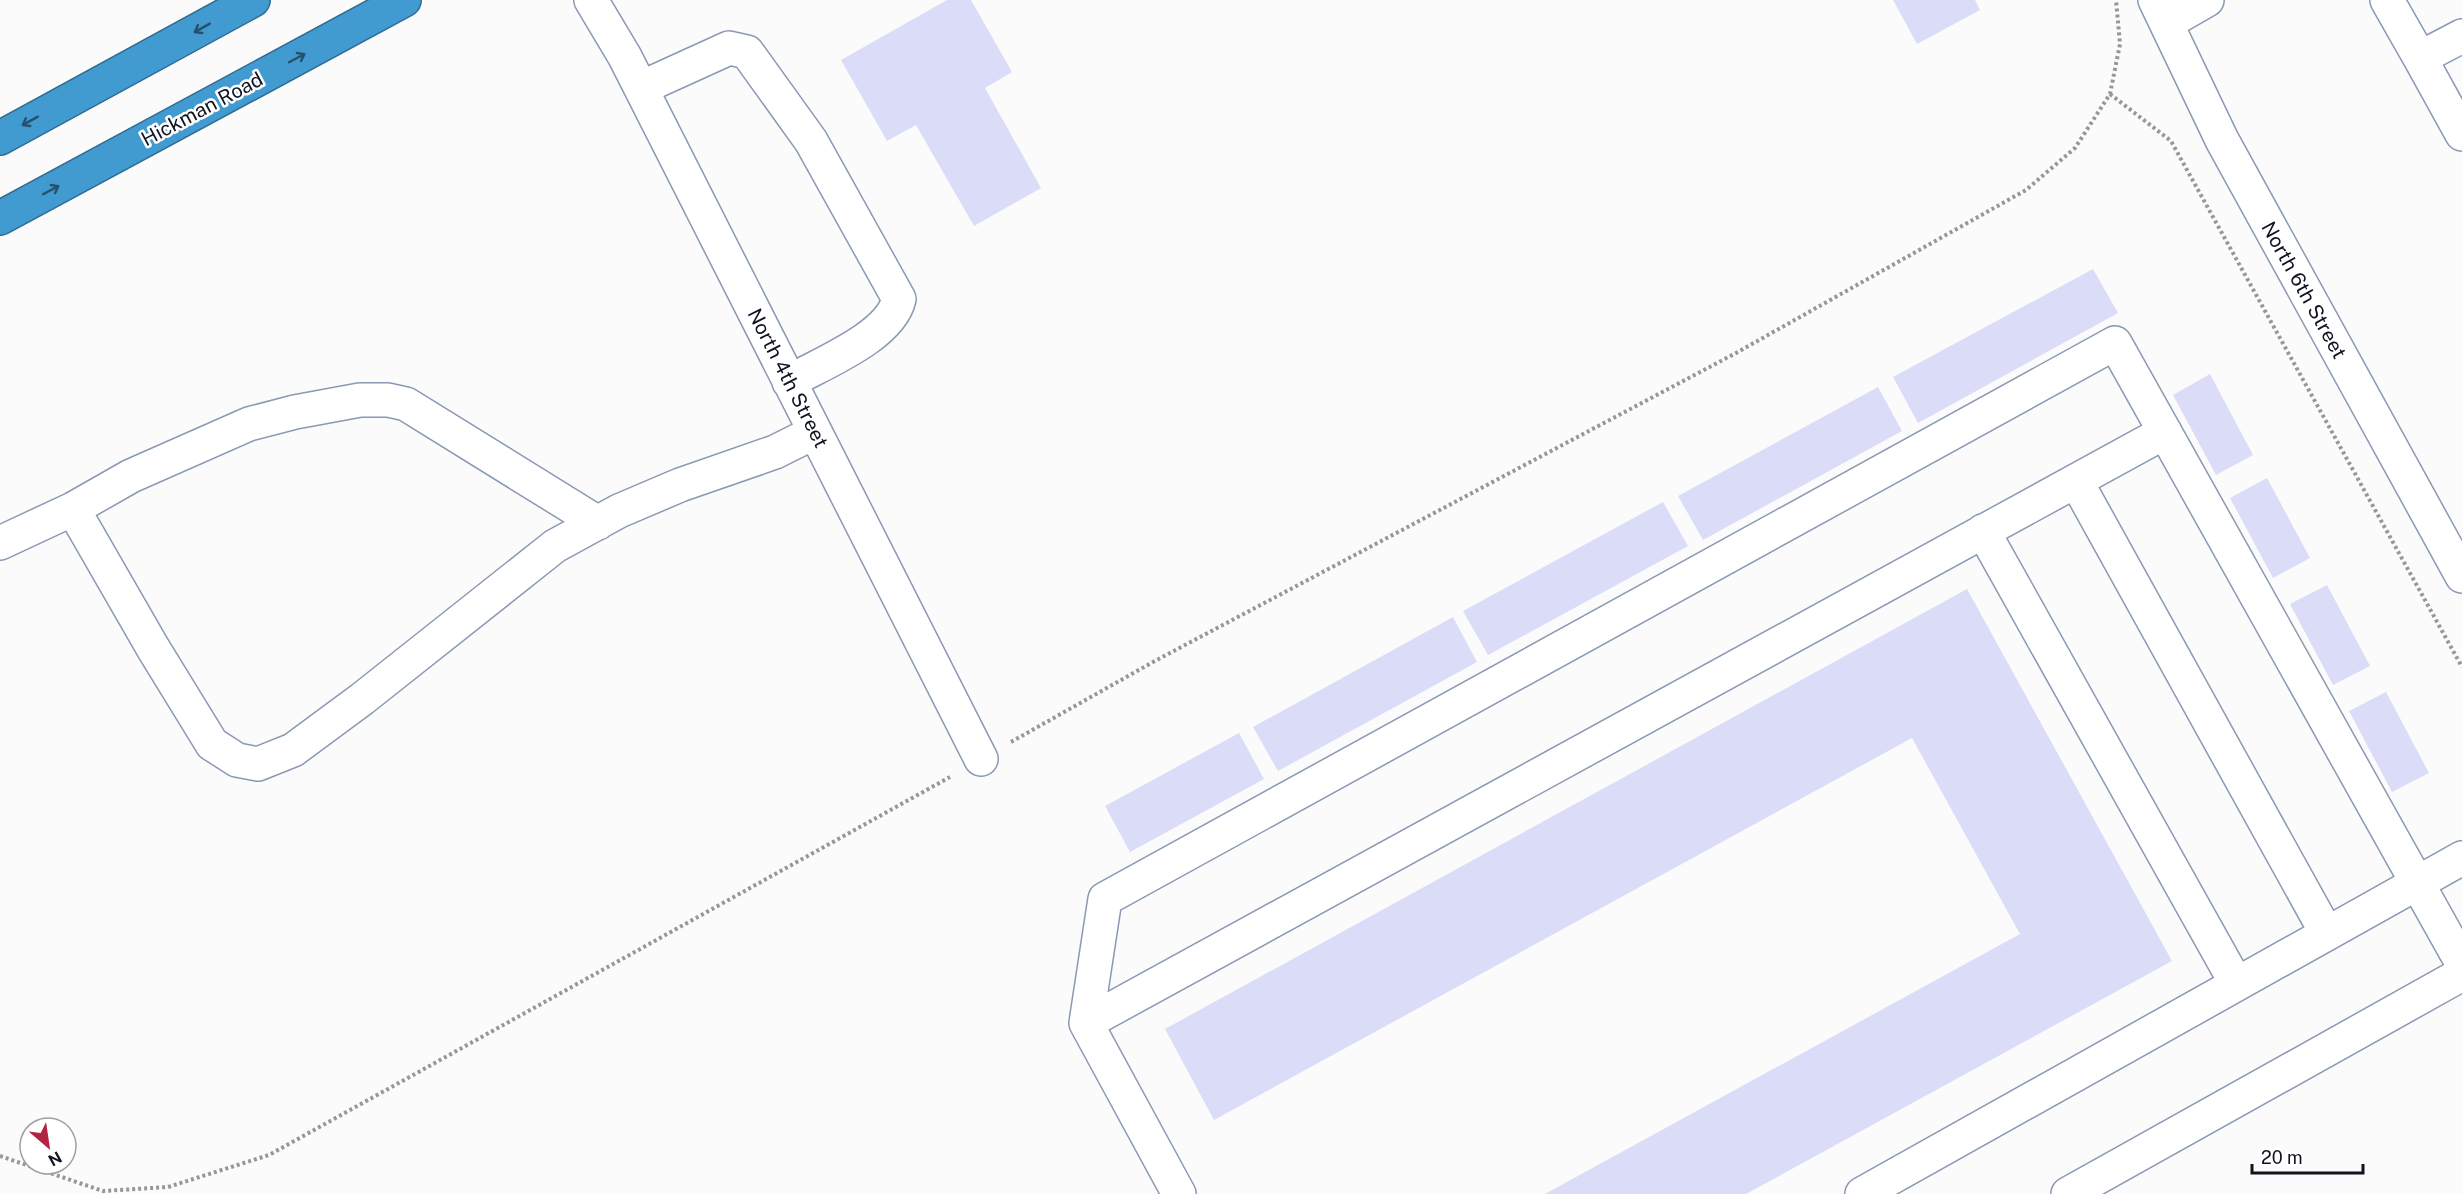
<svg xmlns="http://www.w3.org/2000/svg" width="2462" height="1194" font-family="'Public Sans',sans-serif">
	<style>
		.building { fill: #dbdcf8 }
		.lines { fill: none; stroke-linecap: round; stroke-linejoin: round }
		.minor-casing { stroke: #8a99b3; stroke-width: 36 }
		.highway-casing { stroke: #306b92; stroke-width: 36 }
		.path { stroke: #94979b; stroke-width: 4; stroke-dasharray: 3 3; stroke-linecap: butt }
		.minor { stroke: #fff; stroke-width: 33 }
		.highway { stroke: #419ad0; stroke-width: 33 }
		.oneway { stroke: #26506e }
		.labels { text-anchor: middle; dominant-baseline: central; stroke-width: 5; stroke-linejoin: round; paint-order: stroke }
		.street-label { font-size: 20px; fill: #0f141e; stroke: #fff }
	</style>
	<rect width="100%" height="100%" fill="#fbfbfb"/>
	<path class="building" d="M947,0H971L1012,72L985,88L1041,188L974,226L916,125L887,141L841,60Z
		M1893,0H1975L1980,10L1917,44Z
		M2093,269L2118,313L1918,423L1893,377Z
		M2210,374L2253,455L2216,475L2173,395Z
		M1878,387L1902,431L1703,540L1678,496Z
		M2267,478L2310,558L2273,578L2230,498Z
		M1663,502L1688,546L1488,655L1463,611Z
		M2327,585L2370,666L2333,685L2290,604Z
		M1967,589L2172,961L1746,1194H1545L2020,934L1912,738L1214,1120L1165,1029Z
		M1453,617L1477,662L1278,771L1253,727Z
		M2386,692L2429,773L2392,792L2349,711Z
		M1239,733L1264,779L1130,852L1105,806Z"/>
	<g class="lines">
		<g class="minor-casing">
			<path id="minor" d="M591,0L625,57L981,759
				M2155,0L2222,140L2462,576
				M2387,0L2420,58L2462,36
				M2167,23L2207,0
				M2420,58L2462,134
				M641,88L729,48L747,52L811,141L899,299C890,337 822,363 789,382
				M2076,481L2326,932
				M73,509L153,648L212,744L237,760L258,764L293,750L362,699L555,546L619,511L680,485L775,452L815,432
				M1983,531L2236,983
				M0,543L73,509L131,476L249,424L295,412L360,400H388L406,404L598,523
				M1086,1023L1105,899L2115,343L2462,963
				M1179,1194L1086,1023L2165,432
				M1862,1194L2462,858
				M2068,1194L2462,974"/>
		</g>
		<g class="highway-casing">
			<path id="highway" d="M0,138L253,0
				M0,218L404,0"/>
		</g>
		<path class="path" d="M2110,94L2171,141L2462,667
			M1011,742L1153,662L1736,353L2026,190L2075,148L2110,94L2120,44L2116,0
			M0,1156L103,1191L168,1187L269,1155L950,777"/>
		<use href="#minor" class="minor"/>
		<use href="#highway" class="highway"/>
	</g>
	<defs><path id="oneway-shaft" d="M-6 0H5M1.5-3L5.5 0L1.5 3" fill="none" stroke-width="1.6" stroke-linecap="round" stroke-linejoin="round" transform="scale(1.5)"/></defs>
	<g class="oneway">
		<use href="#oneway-shaft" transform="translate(202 28) rotate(151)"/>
		<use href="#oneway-shaft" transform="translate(297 58) rotate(-28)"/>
		<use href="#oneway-shaft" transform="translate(30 121) rotate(151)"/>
		<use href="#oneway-shaft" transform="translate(51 190) rotate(-28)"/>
	</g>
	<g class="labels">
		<g class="street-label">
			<text transform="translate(202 109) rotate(-28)">Hickman Road</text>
			<text transform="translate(2304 290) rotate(61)">North 6th Street</text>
			<text transform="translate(788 378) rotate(63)">North 4th Street</text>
		</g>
	</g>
	<g transform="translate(48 1146) rotate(151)"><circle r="28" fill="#ffffff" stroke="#9fa1a5" stroke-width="1.5"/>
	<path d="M0-4.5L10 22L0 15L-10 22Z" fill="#b52344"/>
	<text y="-9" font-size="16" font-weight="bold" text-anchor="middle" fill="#0f141e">N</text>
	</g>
	<path d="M2252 1164v9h111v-9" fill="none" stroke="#0f141e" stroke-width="3"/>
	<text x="2261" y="1164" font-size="18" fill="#0f141e" stroke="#ffffff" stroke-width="4.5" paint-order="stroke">20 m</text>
</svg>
